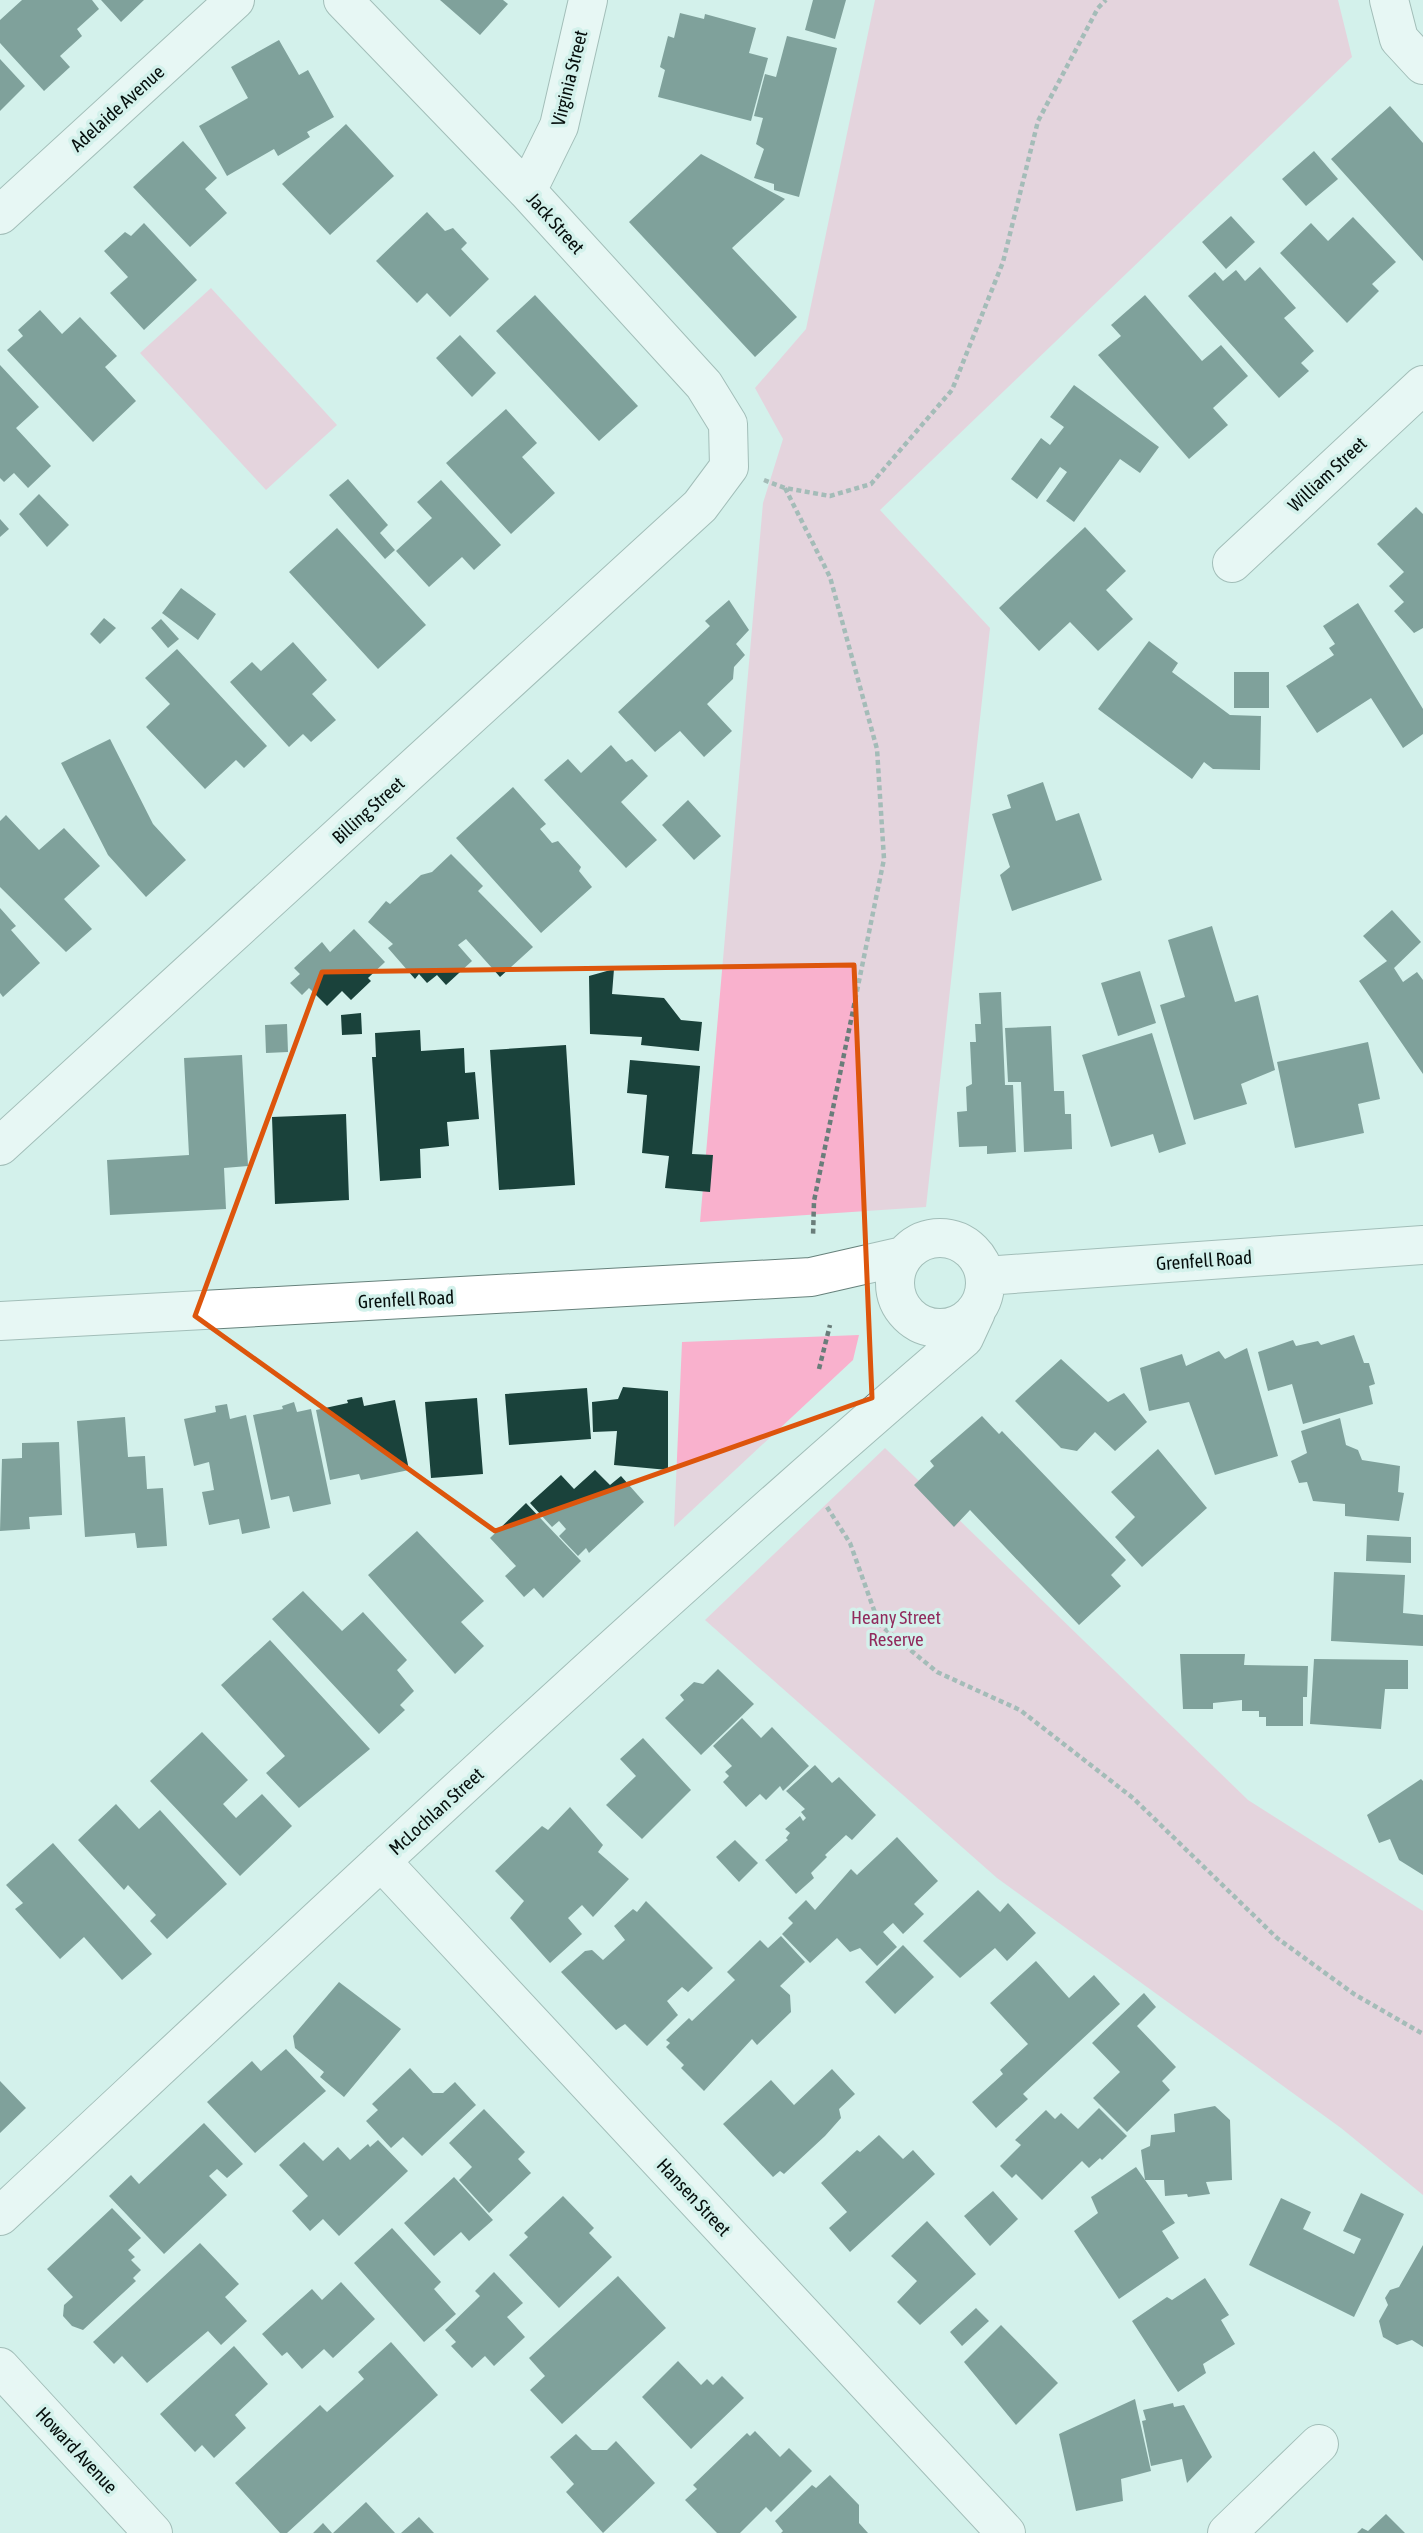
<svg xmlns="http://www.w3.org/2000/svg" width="1423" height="2533" font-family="'Asap Condensed',sans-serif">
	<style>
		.green { fill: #f9b1cd }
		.building { fill: #1a423b }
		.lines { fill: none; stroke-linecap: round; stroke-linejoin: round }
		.minor-casing { stroke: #66817b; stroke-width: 40 }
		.path { stroke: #6a7d7a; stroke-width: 4.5; stroke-dasharray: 5 3.5; stroke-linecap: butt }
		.minor { stroke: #fff; stroke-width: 38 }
		.marked { fill: none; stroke: #dd550c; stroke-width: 5; stroke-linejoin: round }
		.labels { text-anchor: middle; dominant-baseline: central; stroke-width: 7; stroke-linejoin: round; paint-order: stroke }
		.street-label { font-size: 19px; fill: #060f0d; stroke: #d3f1eb }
		.park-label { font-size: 19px; fill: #912b5d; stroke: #d3f1eb }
	</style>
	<rect width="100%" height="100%" fill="#d3f1eb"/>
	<path class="green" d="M875,0H1338L1352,57L880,510L990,628L926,1207L700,1222L763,503L783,439L755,388L806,329Z
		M211,288L337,425L266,490L140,353Z
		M859,1335L853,1360L674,1527L682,1342Z
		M885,1448L1248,1800L1423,1911V2195L1341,2128L997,1878L705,1620Z"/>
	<path class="building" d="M22,0H92L99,9L77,29L82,36L60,56L70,67L44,91L0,43V20Z
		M101,0H144L121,22Z
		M440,0H503L508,4L480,35Z
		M813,0H846L835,39L805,30Z
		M680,13L704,19L705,14L756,28L749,53L768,58L751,121L658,97L665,70L660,67L668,36L674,38Z
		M787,36L837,48L799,197L774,190V184L754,178L764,149L756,144L763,118L754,116L765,74L776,77Z
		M279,40L299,75L308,70L334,117L307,132L310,137L278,156L274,149L227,176L199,126L248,98L231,67Z
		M0,59L25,86L0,111Z
		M1390,106L1423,143V261L1331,159Z
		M346,124L394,176L330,235L282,184Z
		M183,141L217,178L205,189L227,213L190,247L133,187Z
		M1314,151L1338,179L1306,206L1282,179Z
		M701,154L785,199L732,248L797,317L755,357L629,222Z
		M427,212L445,231L453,228L467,243L461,249L489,279L450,317L427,293L417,303L376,261Z
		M1231,216L1255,242L1226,269L1202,242Z
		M1353,217L1396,262L1372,284L1379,291L1347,323L1280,253L1311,223L1328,241Z
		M144,223L197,280L144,330L110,293L128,277L104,251L125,232L131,236Z
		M1260,267L1296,308L1284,318L1314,351L1301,363L1309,371L1279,398L1188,296L1215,272L1223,281L1236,270L1245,281Z
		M535,295L638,406L599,441L496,331Z
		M1145,295L1202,361L1221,345L1248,376L1213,408L1228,425L1189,459L1098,355L1121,336L1111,325Z
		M40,310L62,334L80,317L117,356L105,367L136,401L93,442L7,350L23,336L18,330Z
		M460,335L496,373L472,397L436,358Z
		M0,365L39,407L16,428L51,466L28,488L14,473L4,482L0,478Z
		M1074,385L1159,447L1140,473L1120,459L1074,522L1046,501L1067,472L1060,467L1037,499L1011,479L1041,438L1050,445L1064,427L1050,417Z
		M506,409L537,443L522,457L555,493L511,534L446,463Z
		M348,479L388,525L380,533L395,550L385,559L329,495Z
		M441,480L501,545L474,570L462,557L429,587L396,551L432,518L417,502Z
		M39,494L69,525L47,547L19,514Z
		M1416,507L1423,514V628L1414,633L1394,611L1404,602L1389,586L1404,572L1377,544Z
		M0,519L9,529L0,537Z
		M1085,527L1126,571L1106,590L1133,619L1098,651L1070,622L1039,651L999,608Z
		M337,528L426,625L378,669L289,572Z
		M181,588L216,614L198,640L162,613Z
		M729,600L749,630L736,644L745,655L734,667L733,679L707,704L732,731L704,757L680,731L655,752L618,712L710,626L705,621Z
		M1358,603L1423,709V734L1403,748L1371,698L1317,733L1286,686L1334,655L1329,648L1335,644L1323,626Z
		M104,618L116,628L100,644L90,634Z
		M161,619L179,639L168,648L151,628Z
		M1149,641L1178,663L1172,672L1230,715L1261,716L1260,770L1213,769L1204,762L1192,779L1098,709Z
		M293,642L327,680L312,694L336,720L311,742L303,734L289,747L230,682L252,662L261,671Z
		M177,649L267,746L244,768L236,760L205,789L146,727L170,704L145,678Z
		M1234,672H1269V708H1234Z
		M110,739L153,824L186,860L146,897L108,855L61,763Z
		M611,745L626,762L632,759L648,776L621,802L657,840L626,868L544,780L568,759L581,773Z
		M1043,782L1056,821L1079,813L1102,880L1012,911L1000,875L1010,867L992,814L1011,808L1007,795Z
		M513,787L546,824L540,829L552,843L558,841L581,867L579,871L592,887L541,933L456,838Z
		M688,800L721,836L694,860L662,825Z
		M6,815L39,850L64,828L100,866L64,899L92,929L66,952L0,887V821Z
		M451,854L483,886L478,891L533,947L500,977L466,939L458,945L472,961L446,985L437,975L427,983L419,974L415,979L388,948L393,944L368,922L386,901L390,904L421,875L432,872Z
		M0,908L16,926L11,930L40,963L3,997L0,993Z
		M1392,910L1421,942L1394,968L1403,982L1417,972L1423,980V1074L1359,981L1387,961L1363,936Z
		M1212,926L1235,1002L1258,995L1275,1070L1241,1084L1247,1104L1194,1120L1160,1005L1185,997L1168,940Z
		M354,929L385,962L368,978L371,981L351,1000L342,991L327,1006L309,988L302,995L290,983L300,974L294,968L322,942L330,952Z
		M614,969L612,994L664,998L681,1020L702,1022L699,1051L641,1045L642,1037L590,1034L589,976Z
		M1140,971L1156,1023L1118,1036L1101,983Z
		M1001,992L1005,1085H1013L1016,1152L987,1154V1146L959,1147L957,1112L967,1111L966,1087L972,1084L970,1042H976L975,1024H981L979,993Z
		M361,1013L362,1034L342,1035L341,1015Z
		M287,1024L288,1052L266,1053L265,1025Z
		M1051,1026L1054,1091H1064L1065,1114H1071L1072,1149L1024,1152L1021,1082H1008L1005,1028Z
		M420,1030L421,1051L464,1048L465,1073L475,1072L479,1119L447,1122L449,1146L420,1149L421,1178L380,1181L372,1057H376L375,1033Z
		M1152,1033L1186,1144L1159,1153L1153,1134L1111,1147L1082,1055Z
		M1368,1042L1380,1099L1358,1104L1364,1133L1295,1148L1277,1062Z
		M566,1045L575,1185L499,1190L490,1050Z
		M242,1055L248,1166L224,1168L226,1209L110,1215L107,1160L189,1155L184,1058Z
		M630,1060L700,1066L692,1154L713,1155L710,1192L665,1188L669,1156L642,1153L647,1095L627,1093Z
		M346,1114L349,1200L275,1204L272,1117Z
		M1354,1335L1364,1363H1369L1375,1384L1369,1386L1373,1404L1303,1424L1292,1384L1268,1391L1258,1352L1293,1340L1296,1346L1318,1341L1321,1345Z
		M1247,1348L1278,1456L1215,1475L1189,1402L1149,1411L1140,1368L1182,1354L1186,1366L1219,1351L1225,1359Z
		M1061,1359L1108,1402L1124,1393L1147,1422L1115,1451L1095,1432L1077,1451L1061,1448L1015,1401Z
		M623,1387L668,1391V1470L614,1465L617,1431L593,1432L592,1402L618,1399Z
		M587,1388L591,1439L509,1445L505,1394Z
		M362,1397L364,1406L395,1400L409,1470L361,1480L359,1474L330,1480L316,1410L348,1403L347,1400Z
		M477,1398L483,1474L431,1478L425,1402Z
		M294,1402L297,1412L311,1409L331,1504L293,1512L289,1496L271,1500L253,1415L283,1409L282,1406Z
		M227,1404L230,1419L246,1415L270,1528L242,1534L239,1519L209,1525L202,1492L214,1490L209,1462L194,1466L184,1419L216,1412L215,1406Z
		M982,1416L999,1434L1002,1431L1126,1560L1111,1575L1121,1586L1079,1625L970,1510L954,1527L914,1485L934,1466L930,1461Z
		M125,1417L128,1457L145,1456L147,1489L163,1488L167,1546L137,1548L135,1533L85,1537L77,1421Z
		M1340,1418L1346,1445L1358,1450L1362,1460L1400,1466L1398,1492L1404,1493L1399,1521L1345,1516V1504L1313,1501L1307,1482L1299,1483L1291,1461L1307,1453L1301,1431Z
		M59,1442L62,1515L29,1517L30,1529L0,1531L2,1459L22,1458V1443Z
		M1158,1449L1207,1508L1142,1567L1115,1537L1135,1517L1111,1492Z
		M595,1470L610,1485L621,1476L644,1502L589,1553L586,1548L578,1556L559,1536L566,1529L559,1521L552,1527L530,1503L561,1475L574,1489Z
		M526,1503L581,1561L543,1598L534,1588L524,1597L505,1576L516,1566L490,1538Z
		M417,1531L484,1601L461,1622L484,1646L455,1674L368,1575Z
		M1367,1535L1411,1537V1563L1366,1561Z
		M1334,1572L1405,1575L1403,1613L1423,1615V1646L1331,1641Z
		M303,1591L342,1631L363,1612L407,1660L397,1670L414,1691L400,1705L405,1710L379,1734L272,1619Z
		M270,1640L370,1749L299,1808L266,1773L285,1756L221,1685Z
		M1180,1654H1245L1244,1665L1308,1666L1307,1697H1303V1726H1266V1717H1259V1711H1242V1700L1213,1703V1709H1183Z
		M1314,1659L1408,1660V1689H1385L1381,1729L1310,1724Z
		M718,1669L754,1704L701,1755L665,1718L684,1700L680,1695L694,1682L703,1684Z
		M742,1718L761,1738L772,1727L809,1766L783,1791L780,1786L766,1800L760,1794L746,1807L723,1782L729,1776L725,1772L732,1766L713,1746Z
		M202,1732L248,1780L223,1804L236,1818L262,1794L292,1826L240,1876L150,1781Z
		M643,1738L691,1790L642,1839L606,1805L636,1776L620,1759Z
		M815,1765L832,1783L839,1777L876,1815L852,1840L846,1835L825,1855L827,1857L811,1873L814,1878L796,1894L765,1860L788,1840L786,1838L790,1833L785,1829L800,1816L803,1821L806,1818L801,1812L805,1809L786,1791Z
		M1421,1779L1423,1781V1875L1399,1860L1390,1839L1379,1843L1367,1815Z
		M116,1804L139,1829L160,1810L227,1884L167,1939L150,1921L156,1915L128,1885L124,1890L78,1840Z
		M570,1807L603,1845L598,1852L629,1879L593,1917L582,1905L568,1918L582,1934L550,1963L510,1918L524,1901L495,1871L542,1826L548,1830Z
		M897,1837L938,1881L914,1904L924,1914L903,1934L893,1923L883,1932L897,1947L877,1966L860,1948L850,1952L837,1938L810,1963L782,1934L793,1923L788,1918L806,1900L815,1910L851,1869L857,1875Z
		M735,1840L758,1863L739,1882L716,1857Z
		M53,1843L152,1954L122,1980L84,1937L60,1959L15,1909L23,1903L6,1885Z
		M978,1890L1000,1912L1008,1903L1036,1933L1007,1961L995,1948L960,1978L923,1941Z
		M646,1901L713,1968L688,1992L682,1987L667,2001L678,2015L647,2046L625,2024L616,2030L561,1972L585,1951L592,1950L603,1960L625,1940L614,1926L633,1909L637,1912Z
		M781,1936L805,1962L780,1986L790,1995L791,2012L757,2045L752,2039L704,2091L681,2068L684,2065L666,2047L670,2043L666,2040L689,2018L692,2021L735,1980L727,1972L760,1940L768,1948Z
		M903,1945L934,1977L895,2014L865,1982Z
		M1036,1961L1069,1998L1094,1975L1120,2004L1023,2094L1028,2099L996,2128L972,2102L1003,2074L1000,2070L1028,2044L990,2003Z
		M339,1982L401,2029L344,2097L320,2077L324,2072L295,2048L293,2036Z
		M1144,1993L1156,2007L1137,2026L1176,2067L1162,2081L1170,2090L1127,2132L1093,2098L1120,2072L1092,2043Z
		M286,2049L326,2091L255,2153L207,2102L252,2061L261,2071Z
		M410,2068L433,2093H443L455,2082L476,2105L422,2156L403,2137L391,2148L366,2121L378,2110L372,2104Z
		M832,2069L855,2094L839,2109L841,2118L825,2136L784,2174L780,2171L773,2177L723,2124L771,2080L794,2105Z
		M0,2081L26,2108L0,2133Z
		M1215,2106L1230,2120L1232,2180L1206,2182L1210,2194L1188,2197L1187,2194L1165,2196L1164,2180H1145L1175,2223L1162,2231L1179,2258L1119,2299L1074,2231L1098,2213L1091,2197L1136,2167L1145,2180L1141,2150L1150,2146L1151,2135L1175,2132L1174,2114Z
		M1099,2108L1127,2136L1102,2160L1100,2158L1089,2168L1082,2161L1042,2200L1016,2174L1012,2178L1000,2166L1021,2145L1015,2140L1046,2110L1055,2119L1061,2113L1078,2129Z
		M484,2109L525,2152L518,2159L531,2173L489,2213L459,2180L472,2167L449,2143Z
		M204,2123L243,2164L227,2178L217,2169L209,2176L227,2195L164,2254L109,2196L131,2175L139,2184Z
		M879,2135L903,2159L913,2150L935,2174L850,2252L829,2228L847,2212L821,2183L857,2150L860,2152Z
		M378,2140L408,2171L339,2236L323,2219L310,2231L292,2211L308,2196L279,2165L304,2142L323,2161L338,2147L350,2160L368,2144L370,2147Z
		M454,2177L493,2220L469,2241L461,2232L434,2256L404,2223Z
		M993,2191L1018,2219L990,2246L964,2216Z
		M1361,2193L1404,2214L1354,2317L1249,2265L1281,2198L1311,2212L1303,2229L1354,2254L1361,2239L1343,2231Z
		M563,2196L594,2228L589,2233L612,2257L559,2308L509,2255L528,2237L524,2233Z
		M112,2208L141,2238L128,2250L135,2257L131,2260L141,2270L133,2278L136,2281L83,2330L72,2326L63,2316L64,2305L73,2297L47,2269Z
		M927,2221L976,2274L920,2325L897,2302L917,2281L891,2256Z
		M392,2228L441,2282L434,2289L456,2314L424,2342L354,2263Z
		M200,2243L239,2284L225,2297L247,2321L221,2345L208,2331L147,2383L122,2356L114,2364L93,2342Z
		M1423,2245V2347L1412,2340L1397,2345L1383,2337L1379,2321L1388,2305L1385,2298L1390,2290L1399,2287Z
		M494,2272L523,2303L507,2317L525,2337L494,2366L485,2356L472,2368L451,2346L456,2342L445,2330L480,2296L475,2291Z
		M618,2276L666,2328L562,2424L530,2390L545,2376L529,2358Z
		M1205,2278L1229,2315L1221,2320L1235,2344L1203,2364L1206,2373L1178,2392L1132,2321L1167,2297L1172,2300Z
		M341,2282L375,2319L333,2358L324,2349L302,2369L287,2352L282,2356L262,2334L312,2289L322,2300Z
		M976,2308L989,2321L962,2346L950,2332Z
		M1001,2325L1058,2383L1016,2425L964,2362Z
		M391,2342L438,2395L287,2533H280L235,2483L320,2405L327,2412L364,2379L358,2372Z
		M234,2346L268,2384L235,2415L246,2428L214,2458L202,2445L195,2452L160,2414Z
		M678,2361L701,2385L707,2379L713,2385L722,2376L744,2398L691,2449L642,2397Z
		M1135,2399L1151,2471L1121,2479L1123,2501L1076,2511L1059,2434Z
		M1173,2403L1174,2407L1184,2405L1212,2457L1187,2483L1182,2459L1151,2466L1142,2421L1146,2420L1143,2410Z
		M755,2431L780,2457L789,2448L812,2471L771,2512L766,2507L740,2533H717L685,2500L697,2489L693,2485L747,2433L750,2436Z
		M576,2434L592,2450H607L616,2441L655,2483L603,2533L566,2492L574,2484L550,2457Z
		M830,2475L859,2505V2523L868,2533H781L783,2531L775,2521L812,2485L816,2488Z
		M366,2502L395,2533H333Z
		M1386,2514L1405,2533H1357L1362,2528L1368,2531Z
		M419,2517L434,2533H401Z
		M323,2523L332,2533H313Z"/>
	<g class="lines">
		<g class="minor-casing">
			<path id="minor" d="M1389,0L1399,39L1423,65
				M527,191L559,126L588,0
				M0,215L235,0
				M1232,563L1423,385
				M0,1146L700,506L729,467L728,424L704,385L527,191L343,0
				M895 1283a45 45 0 1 1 90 0a45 45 0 1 1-90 0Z
				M985,1276L1423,1245
				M0,1321L811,1277L903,1256
				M381,1861L1006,2533
				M0,2216C318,1920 634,1621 964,1338L976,1312
				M0,2367L153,2533
				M1227,2533L1319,2444"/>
		</g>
		<path class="path" d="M764,480L785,488L830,496L871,484L952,390L1003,262L1038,121L1098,8L1106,0
			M785,488L830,577L877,749L884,859L814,1201L813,1237
			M819,1369L830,1325
			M827,1507L850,1543L879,1624L937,1672L1020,1710L1133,1798L1277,1938L1354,1994L1423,2034"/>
		<use href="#minor" class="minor"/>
	</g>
	<path d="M0 0H1423V2533H0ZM854,965L872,1398L495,1531L195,1316L322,972Z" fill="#d3f1eb" fill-opacity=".55" fill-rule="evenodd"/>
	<path class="marked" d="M854,965L872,1398L495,1531L195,1316L322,972Z"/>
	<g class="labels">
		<g class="street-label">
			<text transform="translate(569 78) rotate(-76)">Virginia Street</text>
			<text transform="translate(117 108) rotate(-42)">Adelaide Avenue</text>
			<text transform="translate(556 223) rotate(48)">Jack Street</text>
			<text transform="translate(1327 474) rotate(-43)">William Street</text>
			<text transform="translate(368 810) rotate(-42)">Billing Street</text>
			<text transform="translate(1204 1260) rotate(-4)">Grenfell Road</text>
			<text transform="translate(406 1299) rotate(-3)">Grenfell Road</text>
			<text transform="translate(436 1811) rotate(-42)">McLochlan Street</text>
			<text transform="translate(694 2197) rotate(47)">Hansen Street</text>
			<text transform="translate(77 2450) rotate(47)">Howard Avenue</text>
		</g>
		<g class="park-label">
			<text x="896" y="1617">Heany Street<tspan x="896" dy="22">Reserve</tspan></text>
		</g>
	</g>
</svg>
